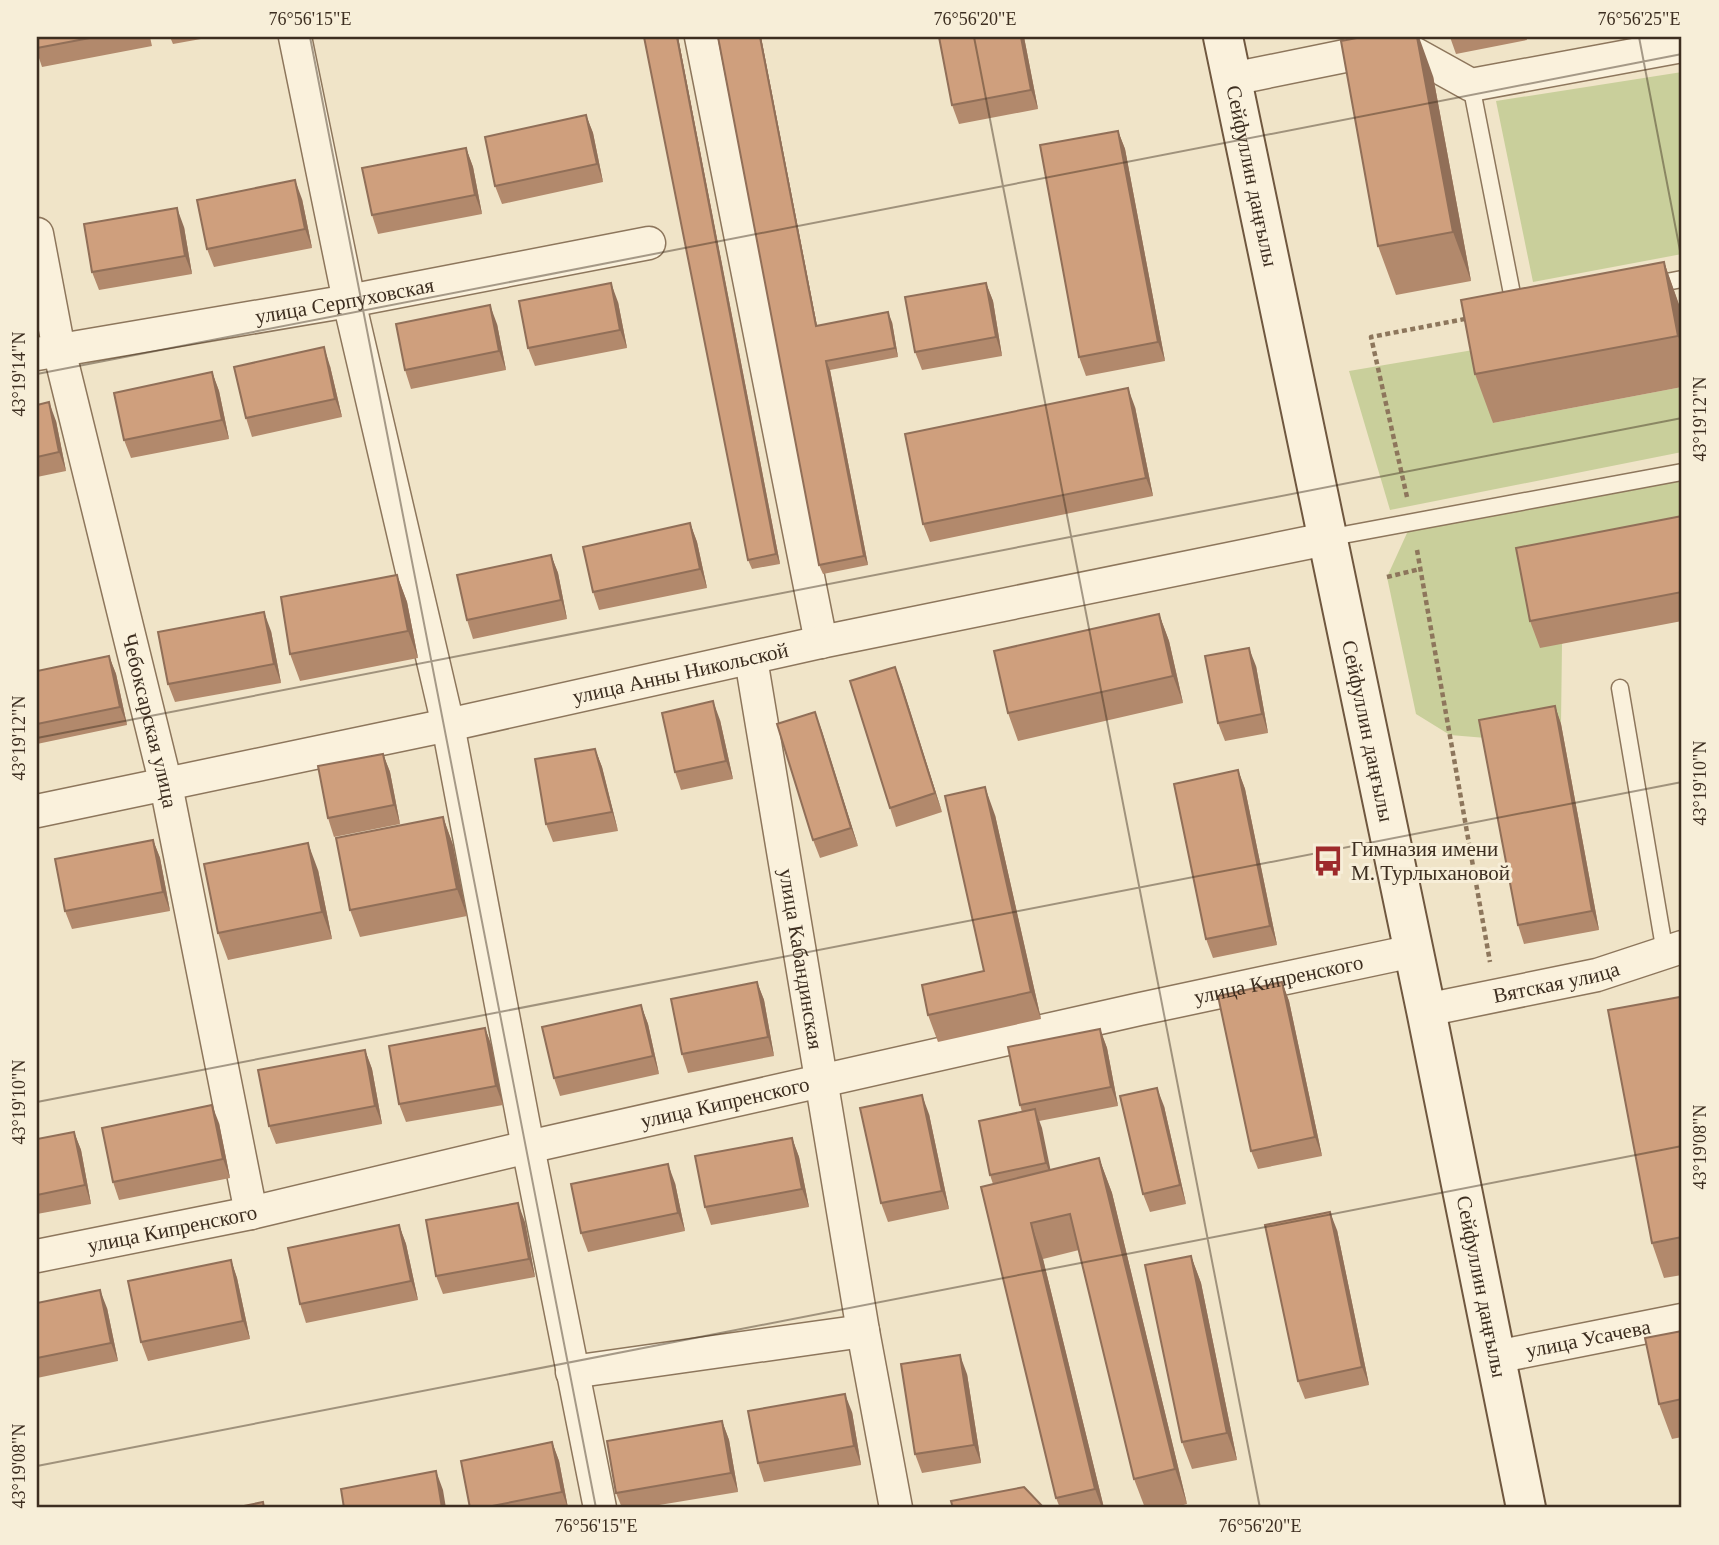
<svg xmlns="http://www.w3.org/2000/svg" width="1719" height="1545" font-family="Georgia,serif">
	<style>
		.green { fill: #c9cf9b }
		.lines { fill: none; stroke-linecap: round; stroke-linejoin: round }
		.lane-casing { stroke: #8d765c; stroke-width: 19 }
		.street-casing { stroke: #8d765c; stroke-width: 35 }
		.secondary-casing { stroke: #6f573f; stroke-width: 42 }
		.path { stroke: #8d765c; stroke-width: 4.5; stroke-dasharray: 5 3.5; stroke-linecap: butt }
		.lane { stroke: #faf1dc; stroke-width: 16 }
		.street { stroke: #faf1dc; stroke-width: 32 }
		.secondary { stroke: #faf1dc; stroke-width: 38 }
		.wall { fill: #b2896c }
		.shaded-wall { fill: #916f58 }
		.building { fill: #cf9f7d; stroke: #916f58; stroke-width: 2 }
		.ticks { fill: none; stroke: #3d2e20; stroke-width: 2; stroke-opacity: 0.45 }
		.labels { text-anchor: middle; dominant-baseline: central; stroke-width: 6; stroke-linejoin: round; paint-order: stroke }
		.street-label { font-size: 21px; fill: #3d2e20; stroke: #f7eed8 }
		.poi-label { font-size: 21px; fill: #3d2e20; stroke: #f7eed8; text-anchor: start }
		.neatline { fill: none; stroke: #3d2e20; stroke-width: 2.5 }
		.ticks-label { font-size: 18px; text-anchor: middle; fill: #3d2e20 }
	</style>
	<rect width="100%" height="100%" fill="#f0e4c8"/>
	<path class="green" d="M1682,72V254L1533,282L1496,101Z
		M1479,349L1493,423L1682,387V452L1390,510L1349,371Z
		M1682,472V545L1562,644L1561,724L1486,738L1450,735L1416,714L1387,577L1412,522Z"/>
	<g class="lines">
		<g class="lane-casing">
			<path id="lane" d="M1471,85L1515,309H1518
				M1651,285L1682,279
				M1327,538L1682,472
				M1620,688L1665,953"/>
		</g>
		<g class="street-casing">
			<g id="street">
				<path d="M295,37L349,301L448,725L528,1147L600,1508"/>
				<path d="M701,37L821,642"/>
				<path d="M1232,79L1399,45L1471,85L1682,46"/>
				<path id="s1" d="M37,234L59,350L166,785L251,1213"/>
				<path id="s2" d="M37,354L349,301L649,243"/>
				<path id="s3" d="M751,659L863,1331L896,1508"/>
				<path id="s4" d="M37,811L448,725L821,642L1326,539"/>
				<path id="s5" d="M1426,1010L1597,975L1682,947"/>
				<path id="s6" d="M37,1256L251,1213L528,1147L1140,1009L1413,951"/>
				<path id="s7" d="M1496,1357L1682,1320"/>
				<path d="M572,1372L863,1331"/>
			</g>
		</g>
		<g class="secondary-casing">
			<g id="secondary">
				<path id="s8" d="M1223,37L1426,1010L1526,1508"/>
			</g>
		</g>
		<path class="path" d="M1407,497L1371,337L1470,318
			M1417,550L1490,962
			M1387,577L1420,569"/>
		<use href="#lane" class="lane"/>
		<use href="#street" class="street"/>
		<use href="#secondary" class="secondary"/>
	</g>
	<path class="wall" d="M37,37H150L152,46L42,67L37,52Z
		M170,37H212L173,44Z
		M644,37H678L780,564L752,569L748,560Z
		M718,37H761L817,326L892,322L898,357L830,370L868,565L823,574L819,565Z
		M1024,37L1038,109L959,124L952,105Z
		M1450,37H1526L1527,40L1456,54Z
		M1433,76L1471,281L1396,295L1378,246Z
		M586,115L593,133L603,182L502,204L495,186Z
		M1118,131L1125,149L1165,361L1086,376L1079,357Z
		M466,148L473,167L482,214L378,234L372,215Z
		M302,199L312,248L214,267L207,249Z
		M184,227L192,274L99,290L92,272Z
		M1664,262L1682,314V387L1493,423L1475,374Z
		M986,283L993,301L1002,356L922,370L915,352Z
		M618,302L627,348L535,366L528,348Z
		M497,324L506,370L411,389L405,370Z
		M330,366L342,417L252,437L246,418Z
		M212,372L219,391L229,439L131,458L124,440Z
		M37,405L56,421L66,471L37,477Z
		M1135,407L1153,496L930,542L923,524Z
		M1682,516V621L1540,648L1530,621Z
		M690,523L697,542L707,588L599,610L593,592Z
		M551,555L558,573L567,619L473,639L467,620Z
		M397,575L407,602L418,658L300,681L290,654Z
		M1159,614L1169,641L1183,703L1018,741L1008,713Z
		M271,631L281,683L175,702L168,684Z
		M109,656L116,674L127,725L37,744V671Z
		M1256,666L1268,733L1225,741L1218,723Z
		M895,667L942,812L896,827L890,808Z
		M1555,706L1561,724L1599,930L1524,944L1518,925Z
		M815,712L858,846L820,858L813,840Z
		M720,720L733,779L681,790L675,772Z
		M595,749L602,767L618,831L553,842L546,824Z
		M383,754L390,772L400,824L334,837L328,818Z
		M1238,770L1245,789L1277,945L1213,958L1206,939Z
		M995,815L1041,1019L938,1042L928,1015L984,971Z
		M443,817L453,845L467,916L360,937L350,910Z
		M153,840L160,858L170,911L72,929L65,911Z
		M318,870L332,939L228,960L218,933Z
		M757,982L764,1000L774,1056L688,1073L682,1054Z
		M1282,982L1289,1001L1322,1156L1258,1169L1251,1151Z
		M1680,997L1682,1002V1275L1664,1278L1652,1243Z
		M641,1005L648,1024L659,1074L560,1096L554,1078Z
		M485,1028L492,1047L503,1105L406,1122L399,1104Z
		M1100,1029L1107,1048L1118,1106L1039,1121L1050,1170L1099,1158L1112,1193L1187,1504L1172,1508H1145L1134,1479L1079,1250L1043,1259L1104,1508H1060L1056,1498L993,1184L990,1175L1022,1112L1020,1105Z
		M365,1050L372,1069L382,1124L276,1144L269,1126Z
		M1164,1106L1186,1204L1150,1212L1143,1194Z
		M929,1114L949,1209L888,1222L881,1203Z
		M219,1123L230,1178L119,1200L113,1182Z
		M74,1132L81,1150L91,1204L37,1214V1139Z
		M792,1138L799,1157L809,1207L711,1225L705,1207Z
		M675,1183L685,1231L588,1252L581,1233Z
		M525,1222L535,1277L443,1294L436,1276Z
		M399,1225L406,1244L418,1300L306,1323L300,1304Z
		M1337,1230L1369,1385L1305,1399L1298,1381Z
		M1191,1256L1201,1283L1237,1460L1192,1469L1182,1442Z
		M231,1260L237,1278L250,1339L148,1361L141,1342Z
		M37,1303L107,1308L118,1361L37,1378Z
		M1682,1331V1437L1672,1439L1659,1404Z
		M967,1374L981,1463L922,1473L915,1454Z
		M852,1412L861,1465L764,1482L758,1463Z
		M722,1421L729,1440L738,1492L641,1508H622L616,1493Z
		M552,1442L559,1461L568,1508H470Z"/>
	<path class="shaded-wall" d="M677,37H678L780,564L776,554Z
		M760,37H761L819,336L816,326Z
		M1021,37H1024L1038,109L1031,90Z
		M1417,37H1419L1433,76L1471,281L1453,232Z
		M586,115L593,133L603,182L597,164Z
		M1118,131L1125,149L1165,361L1158,342Z
		M466,148L473,167L482,214L475,195Z
		M295,180L302,199L312,248L305,229Z
		M177,208L184,227L192,274L185,256Z
		M1664,262L1681,310L1682,347L1678,336Z
		M611,283L618,302L627,348L620,330Z
		M986,283L993,301L1002,356L996,337Z
		M490,305L497,324L506,370L499,351Z
		M888,312L892,322L898,357L895,348Z
		M324,347L330,366L342,417L335,399Z
		M826,361L830,370L868,565L864,556Z
		M212,372L219,391L229,439L222,420Z
		M1128,388L1135,407L1153,496L1146,478Z
		M49,402L56,421L66,471L59,452Z
		M690,523L697,542L707,588L700,569Z
		M551,555L558,573L567,619L561,600Z
		M397,575L407,602L418,658L408,631Z
		M264,612L271,631L281,683L274,664Z
		M1159,614L1169,641L1183,703L1173,676Z
		M1249,648L1256,666L1268,733L1262,714Z
		M109,656L116,674L127,725L120,707Z
		M895,667L902,685L942,812L935,793Z
		M713,701L720,720L733,779L726,761Z
		M1555,706L1561,724L1599,930L1592,911Z
		M815,712L822,731L858,846L851,828Z
		M595,749L602,767L618,831L612,812Z
		M383,754L390,772L400,824L394,805Z
		M1238,770L1245,789L1277,945L1270,926Z
		M985,787L995,815L1041,1019L1031,992Z
		M443,817L453,845L467,916L457,889Z
		M153,840L160,858L170,911L163,892Z
		M308,843L318,870L332,939L322,912Z
		M757,982L764,1000L774,1056L768,1037Z
		M1282,982L1289,1001L1322,1156L1315,1137Z
		M641,1005L648,1024L659,1074L653,1056Z
		M485,1028L492,1047L503,1105L496,1086Z
		M1100,1029L1107,1048L1118,1106L1111,1087Z
		M365,1050L372,1069L382,1124L375,1106Z
		M1157,1088L1164,1106L1186,1204L1180,1185Z
		M922,1095L929,1114L949,1209L942,1191Z
		M212,1105L219,1123L230,1178L223,1159Z
		M1035,1109L1042,1128L1053,1182L1046,1163Z
		M74,1132L81,1150L91,1204L85,1185Z
		M792,1138L799,1157L809,1207L802,1189Z
		M1099,1158L1112,1193L1187,1504L1175,1469Z
		M668,1164L675,1183L685,1231L678,1213Z
		M518,1203L525,1222L535,1277L529,1259Z
		M1330,1212L1337,1230L1369,1385L1362,1367Z
		M1031,1223L1043,1259L1104,1508H1102L1095,1489Z
		M399,1225L406,1244L418,1300L411,1281Z
		M1191,1256L1201,1283L1237,1460L1227,1433Z
		M231,1260L237,1278L250,1339L243,1321Z
		M100,1290L107,1308L118,1361L111,1343Z
		M960,1355L967,1374L981,1463L974,1445Z
		M845,1394L852,1412L861,1465L854,1446Z
		M722,1421L729,1440L738,1492L731,1473Z
		M552,1442L559,1461L568,1508L562,1492Z
		M436,1471L443,1490L446,1508H442Z"/>
	<path class="building" d="M37,37H95L37,48Z
		M644,37H677L776,554L748,560Z
		M718,37H760L816,326L888,312L895,348L826,361L864,556L819,565Z
		M939,37H1021L1031,90L952,105Z
		M1362,37H1417L1453,232L1378,246L1341,41Z
		M586,115L597,164L495,186L485,137Z
		M1118,131L1158,342L1079,357L1040,145Z
		M466,148L475,195L372,215L362,168Z
		M295,180L305,229L207,249L197,200Z
		M177,208L185,256L92,272L84,224Z
		M1664,262L1678,336L1475,374L1461,300Z
		M611,283L620,330L528,348L519,301Z
		M986,283L996,337L915,352L905,297Z
		M490,305L499,351L405,370L396,324Z
		M324,347L335,399L246,418L234,367Z
		M212,372L222,420L124,440L114,393Z
		M1128,388L1146,478L923,524L905,434Z
		M49,402L59,452L37,457V405Z
		M1682,516V592L1530,621L1516,548Z
		M690,523L700,569L593,592L583,547Z
		M551,555L561,600L467,620L457,575Z
		M397,575L408,631L290,654L281,597Z
		M264,612L274,664L168,684L158,632Z
		M1159,614L1173,676L1008,713L994,651Z
		M1249,648L1262,714L1218,723L1205,656Z
		M109,656L120,707L37,724V671Z
		M895,667L935,793L890,808L850,681Z
		M713,701L726,761L675,772L662,713Z
		M1555,706L1592,911L1518,925L1479,720Z
		M815,712L851,828L813,840L777,724Z
		M595,749L612,812L546,824L535,759Z
		M383,754L394,805L328,818L318,766Z
		M1238,770L1270,926L1206,939L1174,784Z
		M985,787L1031,992L928,1015L922,985L984,971L945,796Z
		M443,817L457,889L350,910L336,838Z
		M153,840L163,892L65,911L55,859Z
		M308,843L322,912L218,933L204,864Z
		M757,982L768,1037L682,1054L671,999Z
		M1282,982L1315,1137L1251,1151L1218,996Z
		M1680,997L1682,1007V1237L1652,1243L1608,1010Z
		M641,1005L653,1056L554,1078L542,1027Z
		M485,1028L496,1086L399,1104L389,1046Z
		M1100,1029L1111,1087L1020,1105L1008,1047Z
		M365,1050L375,1106L269,1126L258,1070Z
		M1157,1088L1180,1185L1143,1194L1120,1096Z
		M922,1095L942,1191L881,1203L860,1108Z
		M212,1105L223,1159L113,1182L102,1128Z
		M1035,1109L1046,1163L990,1175L979,1121Z
		M74,1132L85,1185L37,1195V1139Z
		M792,1138L802,1189L705,1207L695,1156Z
		M1099,1158L1175,1469L1134,1479L1070,1214L1031,1223L1095,1489L1056,1498L981,1187Z
		M668,1164L678,1213L581,1233L571,1184Z
		M518,1203L529,1259L436,1276L426,1220Z
		M1330,1212L1362,1367L1298,1381L1265,1225Z
		M399,1225L411,1281L300,1304L288,1248Z
		M1191,1256L1227,1433L1182,1442L1145,1265Z
		M231,1260L243,1321L141,1342L128,1281Z
		M100,1290L111,1343L37,1358V1303Z
		M1682,1331V1399L1659,1404L1645,1338Z
		M960,1355L974,1445L915,1454L901,1364Z
		M845,1394L854,1446L758,1463L748,1411Z
		M722,1421L731,1473L616,1493L607,1441Z
		M552,1442L562,1492L482,1508H470L461,1461Z
		M436,1471L442,1508H344L341,1489Z
		M1024,1487L1044,1508H953L951,1501Z
		M263,1502L264,1508H234Z"/>
	<path class="ticks" d="M310,37L596,1508M974,37L1260,1508M1639,37L1682,261M37,374L1682,54M37,738L1682,418M37,1102L1682,782M37,1466L1682,1146"/>
	<defs>
		<g id="bus-bare" transform="scale(2.415)"><path d="M-5-6H5V4H4V6H2V4H-2V6H-4V4H-5ZM-3.5-4V0h7V-4ZM-3.5 1.2v1.5H-2V1.2ZM2 1.2v1.5H3.5V1.2Z" fill="#9e2a2b" stroke="#f7eed8" stroke-width="2.5" paint-order="stroke"/></g>
	</defs>
	<g fill-rule="evenodd">
		<use href="#bus-bare" x="1328" y="861"/>
	</g>
	<g class="labels">
		<g class="street-label">
			<text stroke="none"><textPath href="#s8" startOffset="142">Сейфуллин даңғылы</textPath></text>
			<text stroke="none"><textPath href="#s2" startOffset="312">улица Серпуховская</textPath></text>
			<text stroke="none"><textPath href="#s4" startOffset="658">улица Анны Никольской</textPath></text>
			<text stroke="none"><textPath href="#s1" startOffset="500">Чебоксарская улица</textPath></text>
			<text stroke="none"><textPath href="#s8" startOffset="709">Сейфуллин даңғылы</textPath></text>
			<text stroke="none"><textPath href="#s3" startOffset="304">улица Кабандинская</textPath></text>
			<text stroke="none"><textPath href="#s6" startOffset="1272">улица Кипренского</textPath></text>
			<text stroke="none"><textPath href="#s5" startOffset="133">Вятская улица</textPath></text>
			<text stroke="none"><textPath href="#s6" startOffset="705">улица Кипренского</textPath></text>
			<text stroke="none"><textPath href="#s6" startOffset="138">улица Кипренского</textPath></text>
			<text stroke="none"><textPath href="#s8" startOffset="1276">Сейфуллин даңғылы</textPath></text>
			<text stroke="none"><textPath href="#s7" startOffset="94">улица Усачева</textPath></text>
		</g>
		<g class="poi-label">
			<text x="1351" y="849">Гимназия имени<tspan x="1351" dy="24">М. Турлыхановой</tspan></text>
		</g>
	</g>
	<rect width="1719" height="1545" fill="none" stroke="#f7eed8" stroke-width="77"/>
	<rect x="38" y="38" width="1642" height="1468" class="neatline"/>
	<g class="ticks-label">
		<text x="310" y="25">76°56'15"E</text>
		<text x="975" y="25">76°56'20"E</text>
		<text x="1639" y="25">76°56'25"E</text>
		<text transform="translate(19 374) rotate(-90)" y="6">43°19'14"N</text>
		<text transform="translate(1700 419) rotate(-90)" y="6">43°19'12"N</text>
		<text transform="translate(19 738) rotate(-90)" y="6">43°19'12"N</text>
		<text transform="translate(1700 783) rotate(-90)" y="6">43°19'10"N</text>
		<text transform="translate(19 1102) rotate(-90)" y="6">43°19'10"N</text>
		<text transform="translate(1700 1147) rotate(-90)" y="6">43°19'08"N</text>
		<text transform="translate(19 1466) rotate(-90)" y="6">43°19'08"N</text>
		<text x="596" y="1532">76°56'15"E</text>
		<text x="1260" y="1532">76°56'20"E</text>
	</g>
</svg>
